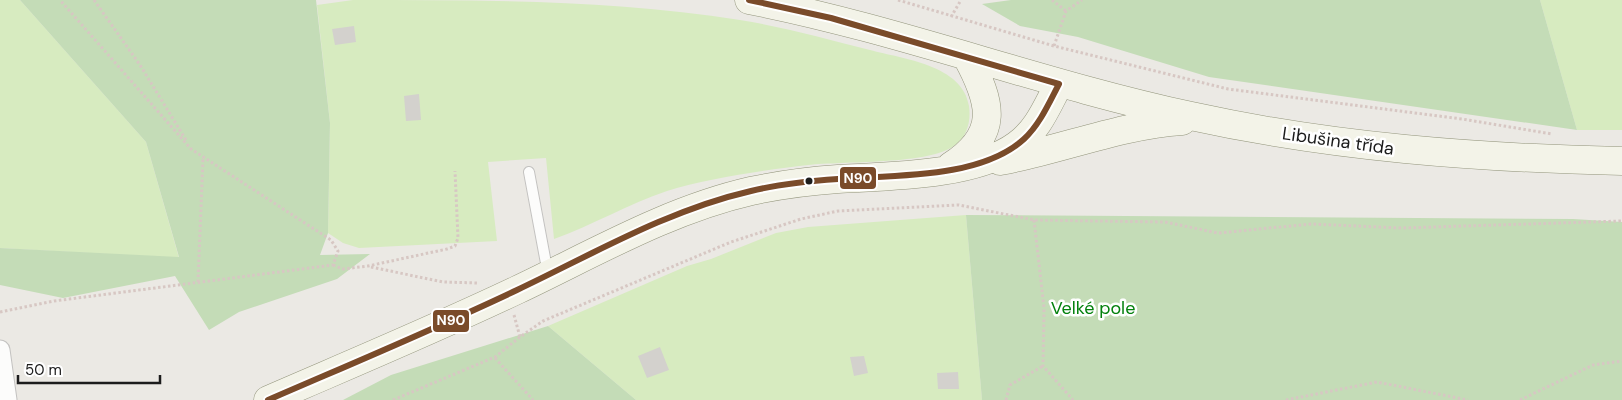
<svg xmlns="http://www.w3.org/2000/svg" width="1622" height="400" font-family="'DM Sans',sans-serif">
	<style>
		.grass { fill: #d7ebc0 }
		.forest { fill: #c4dcb7 }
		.building { fill: #d3d1cd }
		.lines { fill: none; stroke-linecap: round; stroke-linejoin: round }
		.lane-casing { stroke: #c3c2c0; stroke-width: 12 }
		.street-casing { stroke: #c3c2c0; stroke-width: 21 }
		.secondary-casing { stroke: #93957c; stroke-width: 29 }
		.path { stroke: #d7c7c3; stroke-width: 3; stroke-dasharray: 2.5 2.5; stroke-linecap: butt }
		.lane { stroke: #fcfcfb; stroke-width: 10 }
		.street { stroke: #fcfcfb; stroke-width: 19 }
		.secondary { stroke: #f3f3e8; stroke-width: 28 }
		.bus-1-casing { stroke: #fff; stroke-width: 10 }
		.bus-1 { stroke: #7a4b2a; stroke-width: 6 }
		.bus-dot { fill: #1c1c1c; stroke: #fff; stroke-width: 2 }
		.labels { text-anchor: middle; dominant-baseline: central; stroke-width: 5; stroke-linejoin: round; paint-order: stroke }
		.street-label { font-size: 18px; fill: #1c1c1c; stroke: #fff }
		.park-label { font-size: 18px; fill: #03810d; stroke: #fff }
		.line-badge { stroke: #fff; stroke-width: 2 }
		.badge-label { font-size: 14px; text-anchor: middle; font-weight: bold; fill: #fff }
	</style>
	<rect width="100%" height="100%" fill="#ebe9e4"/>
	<path class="grass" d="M0,0H20L146,142L179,258L0,248Z
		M353,0C482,0 612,0 740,20C784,27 827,39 870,50C903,59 963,65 969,106C971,120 968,136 955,145C931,165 842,161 808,165C765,170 708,178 667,191C628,204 593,225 554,239L546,158L488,162L497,241L359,248L343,243L328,233L330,123L317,5Z
		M1540,0H1622V130H1577Z
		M966,215L982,400H636L548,326L687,266L711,259L776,233L808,227Z"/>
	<path class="forest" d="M20,0H316L330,123L328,233L320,255L370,254L337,279L239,312L209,330L175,276L63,298L0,285V248L179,257L146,142Z
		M1011,0H1540L1577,130L1209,77L1078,37L1020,26L982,4Z
		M966,215L1573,219L1622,222V400H982Z
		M548,326L636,400H343L391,375Z"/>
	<path class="building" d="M354,26L356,42L335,45L332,29Z
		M419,94L421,120L406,121L404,96Z
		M660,347L669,370L647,378L638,356Z
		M864,356L868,373L854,376L850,357Z
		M958,372L959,389H938L937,373Z"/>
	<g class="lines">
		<g class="lane-casing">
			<path id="lane" d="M529,172L548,274"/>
		</g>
		<g class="street-casing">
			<path id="street" d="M0,350L7,400"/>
		</g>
		<g class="secondary-casing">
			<path id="secondary" d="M749,0C898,29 1042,84 1191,116C1332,147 1477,158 1622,161
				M1000,161C1061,150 1120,125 1182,121
				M951,166C1000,134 992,103 967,57
				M268,400C351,364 435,329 517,290C593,254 668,210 751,191C779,185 809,181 838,179C889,176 975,176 1017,145C1038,130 1047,106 1059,84"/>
		</g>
		<path class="path" d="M94,0L140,65L186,140
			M898,0L1054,46L1228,89L1462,119L1552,134
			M1052,0L1066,11
			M951,17L961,0
			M1054,46L1066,11L1082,0
			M1034,220L1044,308L1043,366L1073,400
			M333,265L343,269L368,266L447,249L455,246L458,238L455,171
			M371,267L443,282L478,283
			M198,282L203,158
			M0,312L54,301L333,265L338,251L331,240L191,149L60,0
			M514,315L520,337
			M495,358L533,400
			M393,400L495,357L520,337L543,321L731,242L801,219L838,211L959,205L1034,220L1165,222L1218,233L1311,224L1402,228L1622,221
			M1006,400L1010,385L1043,366
			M1286,400L1377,382L1468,400
			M1520,400L1593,365L1622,361"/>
		<use href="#lane" class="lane"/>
		<use href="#street" class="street"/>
		<use href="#secondary" class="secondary"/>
		<g class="bus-1-casing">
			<path id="bus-1" d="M268,400C351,364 435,329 517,290C593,254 668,210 751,191C779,184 809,181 838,179C894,175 980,179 1024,139C1040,124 1049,103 1059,84L831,18L749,0"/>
		</g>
		<use href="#bus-1" class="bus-1"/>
	</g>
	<circle class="bus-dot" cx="809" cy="181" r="4.5"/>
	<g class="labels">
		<g class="street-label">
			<text transform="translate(1338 141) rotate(8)">Libušina třída</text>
		</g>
		<g class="park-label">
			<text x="1093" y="308">Velké pole</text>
		</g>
	</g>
	<g class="line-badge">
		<rect x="839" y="166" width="38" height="24" rx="5" fill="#7a4b2a"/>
		<rect x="432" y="309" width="38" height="24" rx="5" fill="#7a4b2a"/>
	</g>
	<g class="badge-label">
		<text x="858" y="183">N90</text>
		<text x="451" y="325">N90</text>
	</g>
	<path d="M18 375v8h142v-8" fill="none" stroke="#1c1c1c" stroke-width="2.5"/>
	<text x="25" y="375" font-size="15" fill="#1c1c1c" stroke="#ffffff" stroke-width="4" paint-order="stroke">50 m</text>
</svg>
